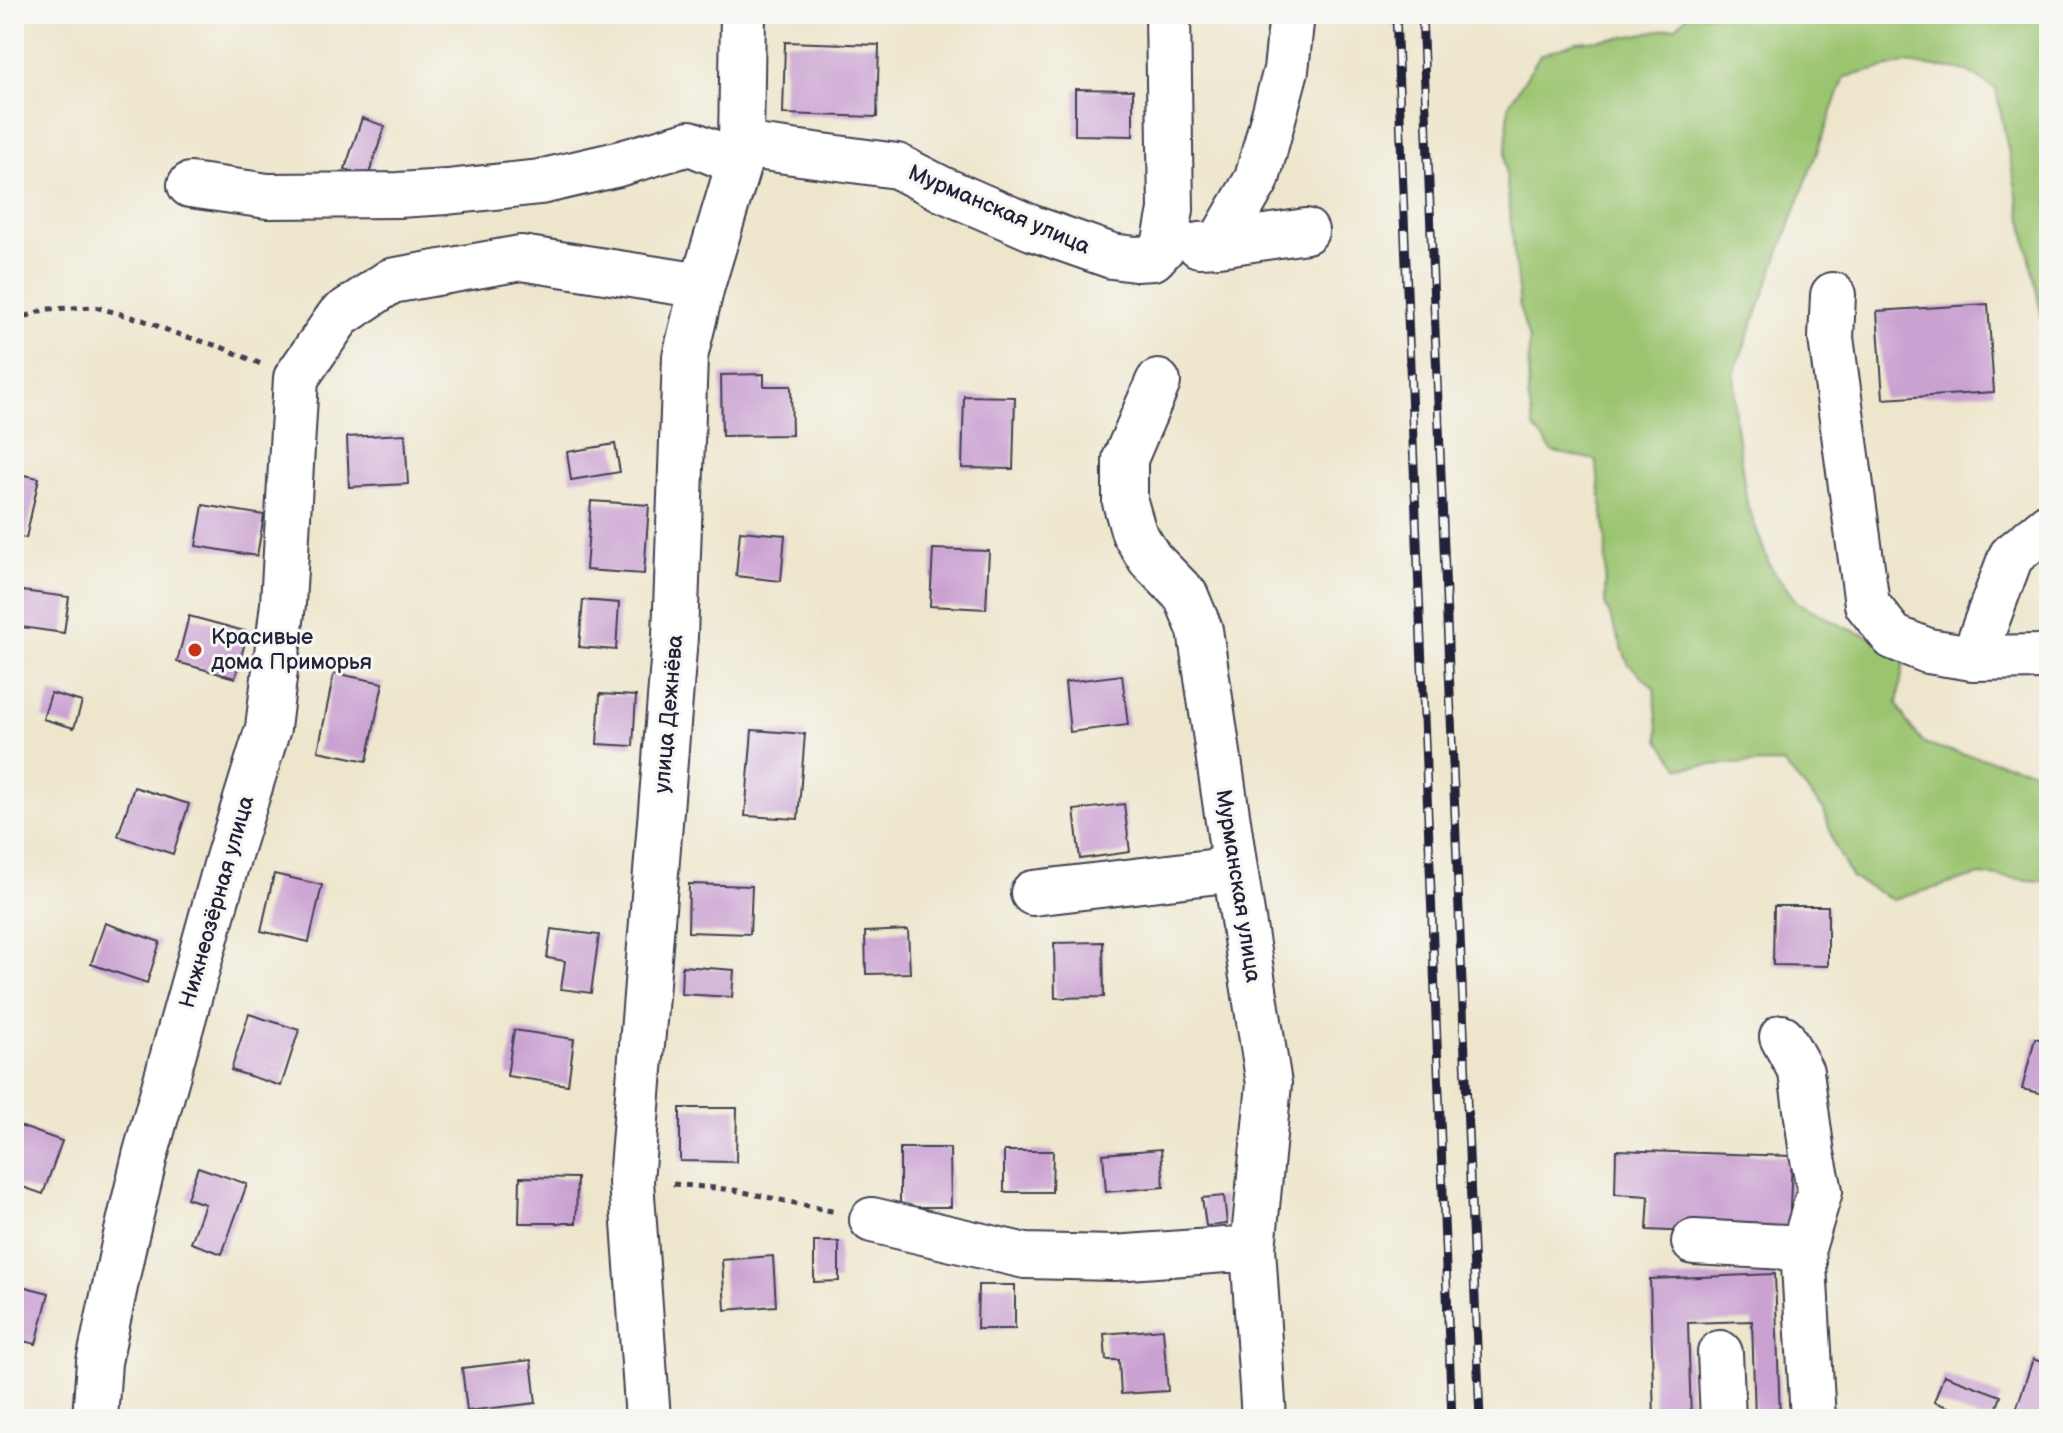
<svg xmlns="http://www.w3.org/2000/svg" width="2063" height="1433" font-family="'Balsamiq Sans',sans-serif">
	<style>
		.green { fill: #9bc46f; stroke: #5e7355; stroke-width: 2 }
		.building { fill: #caa2d2 }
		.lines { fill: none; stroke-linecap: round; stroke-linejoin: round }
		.minor-casing { stroke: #413f51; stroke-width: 48 }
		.path { stroke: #413f51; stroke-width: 5; stroke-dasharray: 6 6; stroke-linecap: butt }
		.minor { stroke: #fff; stroke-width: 44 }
		.rail-casing { stroke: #22223b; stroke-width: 9 }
		.rail { stroke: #f6f6f2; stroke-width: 6; stroke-dasharray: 18; stroke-linecap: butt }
		.poi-dot { fill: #c8321e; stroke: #f6f6f2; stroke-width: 3 }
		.labels { text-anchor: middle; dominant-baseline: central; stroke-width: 6; stroke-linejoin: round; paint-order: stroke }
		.street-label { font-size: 22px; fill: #22223b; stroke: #f6f6f2 }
		.poi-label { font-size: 22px; fill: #22223b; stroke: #f6f6f2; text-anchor: start }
	</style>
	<rect width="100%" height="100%" fill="#f6f6f2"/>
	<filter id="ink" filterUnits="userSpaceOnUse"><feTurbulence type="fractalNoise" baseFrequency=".0125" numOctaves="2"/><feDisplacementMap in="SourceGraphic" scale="16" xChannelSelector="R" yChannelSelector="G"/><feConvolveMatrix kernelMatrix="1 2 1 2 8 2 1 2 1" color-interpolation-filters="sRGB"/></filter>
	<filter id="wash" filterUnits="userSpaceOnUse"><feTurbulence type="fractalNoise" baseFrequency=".006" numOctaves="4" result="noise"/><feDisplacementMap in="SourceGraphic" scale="32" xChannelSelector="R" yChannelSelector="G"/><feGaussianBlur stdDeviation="1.8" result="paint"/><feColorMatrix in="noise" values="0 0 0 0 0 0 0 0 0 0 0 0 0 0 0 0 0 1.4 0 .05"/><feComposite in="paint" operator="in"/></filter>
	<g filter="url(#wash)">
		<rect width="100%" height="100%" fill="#eee6cc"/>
		<path class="green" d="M1689,14H2049V353L1996,89L1967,71L1906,63L1845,77L1735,371V419L1747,504L1770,566L1797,602L1846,628L1888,643L1905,656L1897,704L1908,724L1926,745L2049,774V882L1980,875L1893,900L1852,878L1834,844L1824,810L1783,763L1722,764L1680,768L1659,740L1654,688L1628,663L1605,603L1606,537L1596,460L1553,452L1534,428L1528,396L1529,340L1520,309L1505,165L1509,104L1540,55L1576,42L1620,38L1676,27Z"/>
		<g id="blocks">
			<path class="building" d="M785,42L879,45L877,117L783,114Z
				M1075,89L1133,90V136L1075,135Z
				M362,118L385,126L368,177L345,169Z
				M1988,304L1994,392L1883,399L1877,311Z
				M764,374V386H791L792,435L722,436L721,375Z
				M964,396L1015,397L1013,469L962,468Z
				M405,434L408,484L349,487L347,437Z
				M615,444L620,472L571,480L567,452Z
				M14,473L39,478L26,538L14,536Z
				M591,501L649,505L644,574L586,570Z
				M203,505L264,515L257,556L196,546Z
				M740,531L785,535L781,581L736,576Z
				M933,549L989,551L986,609L930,606Z
				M14,590L69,597L64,633L14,626Z
				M583,600L619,603L616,650L579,647Z
				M189,616L248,632L235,678L177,662Z
				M334,673L383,683L367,761L318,751Z
				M1122,675L1128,725L1070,732L1065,682Z
				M51,693L82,702L74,728L43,719Z
				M600,694L636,696L633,746L597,744Z
				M752,730L805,734L798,819L745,816Z
				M134,787L189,804L173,854L118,836Z
				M1124,804L1130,852L1080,859L1074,810Z
				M274,874L322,885L309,942L261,931Z
				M689,884L752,886L750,934L688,932Z
				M1774,906H1828V966L1773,965Z
				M105,923L160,942L147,983L91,964Z
				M551,929L599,935L591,993L561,989L565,961L547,958Z
				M908,930L910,973L866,974L865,932Z
				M1103,942L1104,997L1055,998L1054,943Z
				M682,966L734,970L732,997L681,994Z
				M249,1014L299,1030L281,1086L231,1070Z
				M514,1030L574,1039L568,1085L507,1076Z
				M2035,1038L2049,1042V1095L2022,1089Z
				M680,1108H737L736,1162L680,1161Z
				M14,1124L62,1141L43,1194L14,1184Z
				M900,1148H950L951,1207H900Z
				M1161,1149L1164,1187L1106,1192L1103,1154Z
				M1616,1150L1792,1156L1789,1236L1647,1230L1649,1196L1615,1194Z
				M1004,1151H1053L1052,1192H1004Z
				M198,1167L247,1184L222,1254L191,1243L205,1204L187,1198Z
				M520,1177L577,1178L576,1223H519Z
				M1224,1196L1227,1224L1206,1226L1202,1198Z
				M814,1242H839V1281L814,1282Z
				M773,1256L776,1306L725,1310L722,1260Z
				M1775,1274L1780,1419H1755L1752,1321L1688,1323L1691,1419H1654L1650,1279Z
				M14,1284L49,1293L36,1344L14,1339Z
				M978,1285H1015V1329H977Z
				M1163,1329L1168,1391L1121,1394L1119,1360H1106L1104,1334Z
				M2033,1359L2049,1365V1419H2013Z
				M531,1360L536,1403L467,1411L462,1368Z
				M1944,1375L2001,1396L1993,1419H1980L1934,1402Z"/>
		</g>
	</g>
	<g filter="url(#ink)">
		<use href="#blocks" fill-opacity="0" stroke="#413f51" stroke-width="2"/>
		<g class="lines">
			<g class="minor-casing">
				<path id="minor" d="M741,145L897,166L942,189L1032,228L1112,256L1135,259L1153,258L1164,246L1171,210L1168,14
					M190,185L268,196L398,195L447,192L540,182L618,164L690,143L739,163
					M1219,244L1257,179L1286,70L1292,14
					M1199,245L1219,244L1306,231
					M1833,295L1831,338L1867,604L1893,637L1928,651L1973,658L2049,657
					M1158,382L1125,459V502L1134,533L1150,559L1186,596L1200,630L1235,869L1269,1084L1253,1248L1264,1419
					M1973,658L2011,556L2049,525
					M1033,893L1235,869
					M1782,1037L1801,1072L1812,1154L1820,1191L1803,1248L1813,1419
					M872,1220L1025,1256L1114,1258L1253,1248
					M1694,1242L1803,1248
					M1720,1353L1723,1419
					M95,1419L99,1362L124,1244L145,1156L228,858L268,728L283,604L296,378L339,316L391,281L521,258L702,286
					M648,1419L631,1181L675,637L685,357L702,286L739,163L741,145L743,14"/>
			</g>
			<path class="path" d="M14,321L46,309L95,307L143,320L174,333L221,347L261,364
				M673,1184L734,1190L836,1212"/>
			<use href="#minor" class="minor"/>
			<g class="rail-casing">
				<path id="rail" d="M1396,14L1452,1419
					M1422,14L1480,1419"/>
			</g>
			<use href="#rail" class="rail"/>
		</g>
	</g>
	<circle class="poi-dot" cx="195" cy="650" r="8"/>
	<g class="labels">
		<g class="street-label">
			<text transform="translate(999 210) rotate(23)">Мурманская улица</text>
			<text transform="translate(669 714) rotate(-85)">улица Дежнёва</text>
			<text transform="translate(1238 886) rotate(81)">Мурманская улица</text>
			<text transform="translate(217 902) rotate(-74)">Нижнеозёрная улица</text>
		</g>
		<g class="poi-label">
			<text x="211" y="637">Красивые<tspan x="211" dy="25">дома Приморья</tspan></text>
		</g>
	</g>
	<rect width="2063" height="1433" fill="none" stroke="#f6f6f2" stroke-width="48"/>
</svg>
